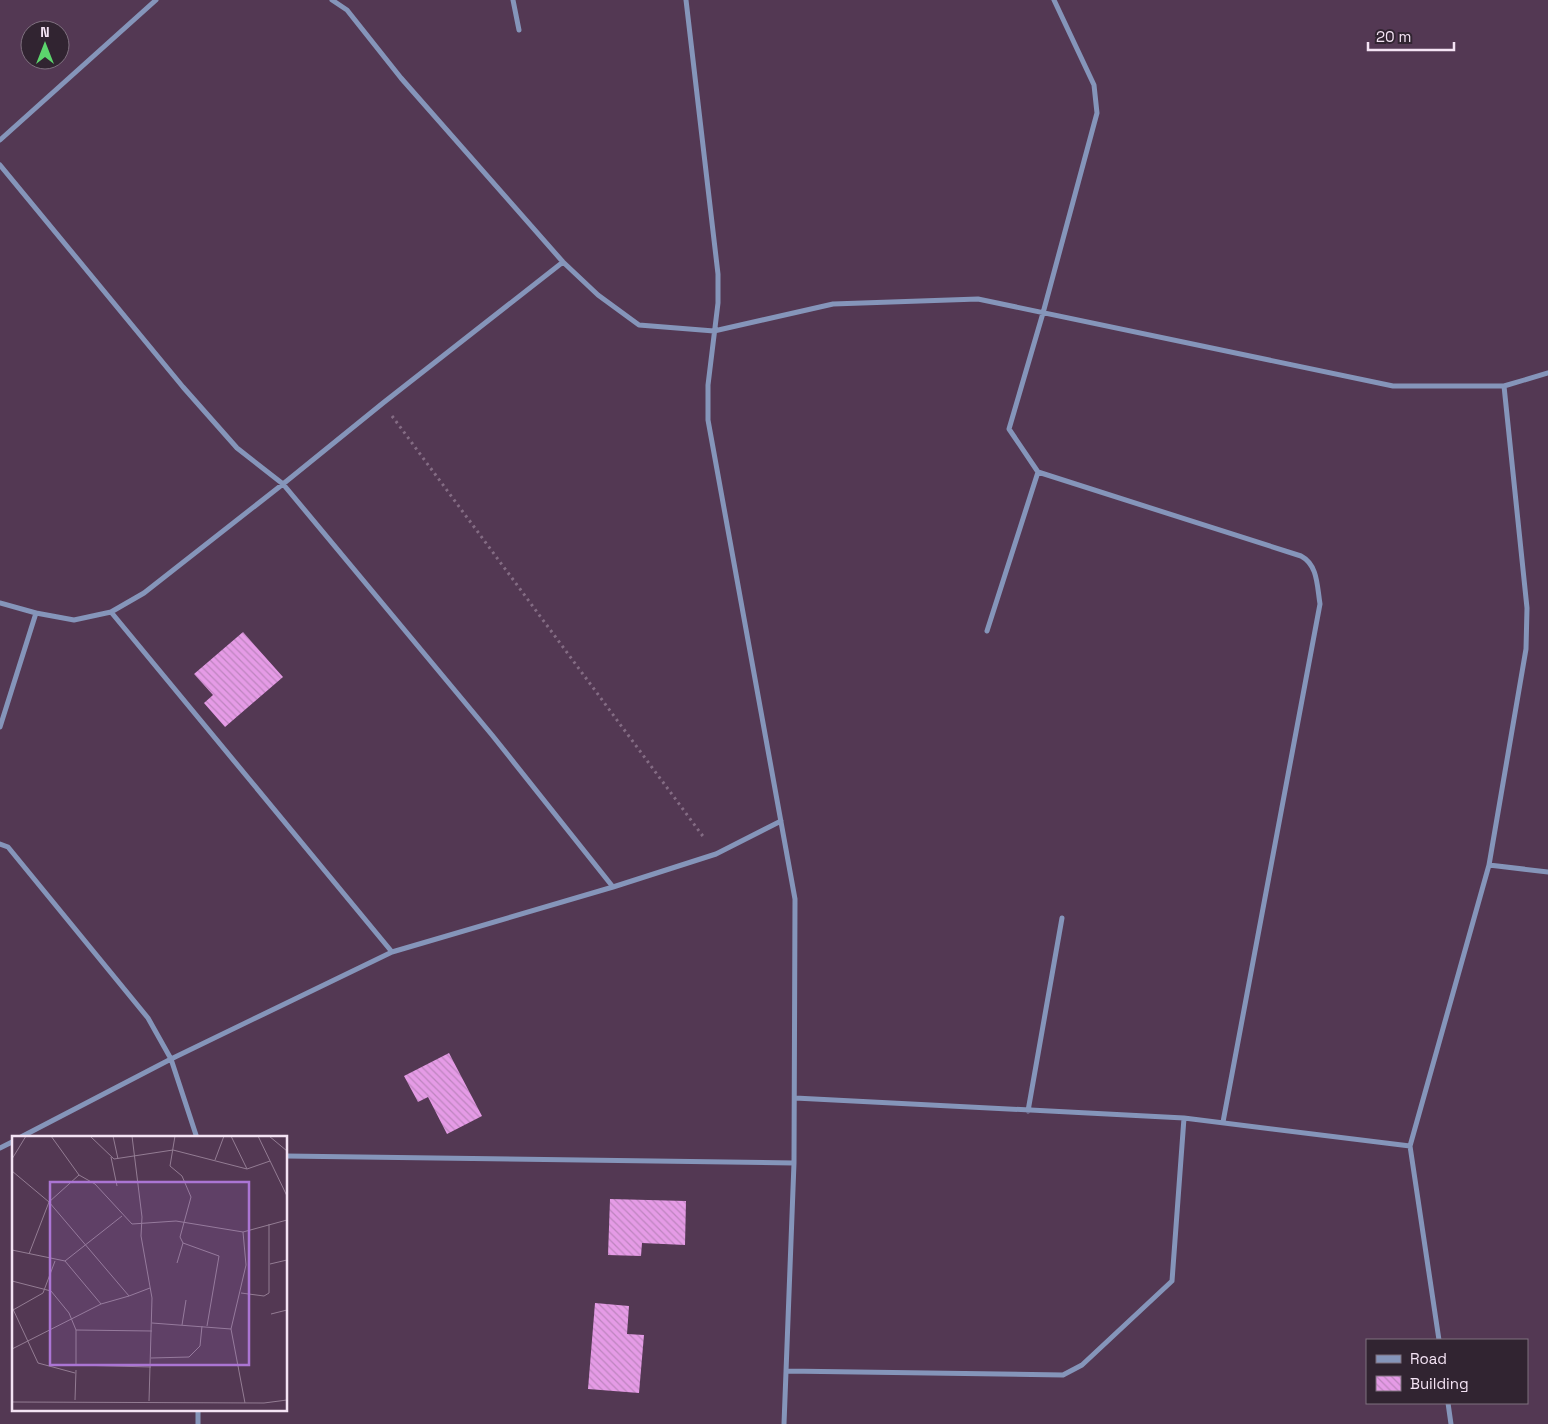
<svg xmlns="http://www.w3.org/2000/svg" width="1548" height="1424" font-family="'Space Grotesk',sans-serif">
	<style>
		.building { fill: url(#building-back-hatch) }
		.lines { fill: none; stroke-linecap: round; stroke-linejoin: round }
		.path { stroke: #846c84; stroke-width: 3; stroke-dasharray: 2.5 4; stroke-linecap: butt }
		.street { stroke: #8595ba; stroke-width: 5 }
		.inset-road { fill: none; stroke: #937c93; stroke-width: 1 }
		.view { fill: #ab75d4; fill-opacity: 0.15; stroke: #ab75d4; stroke-width: 2.5 }
		.inset-edge { fill: none; stroke: #f4e3f4; stroke-width: 2.5 }
	</style>
	<defs>
		<pattern id="building-back-hatch" width="6" height="6" patternUnits="userSpaceOnUse" patternTransform="scale(1.25)"><rect width="6" height="6" fill="#e59be6"/><path d="M-1 5l2 2M0 0l6 6M5-1l2 2" fill="none" stroke="#be85bf"/></pattern>
	</defs>
	<rect width="100%" height="100%" fill="#533853"/>
	<path class="building" d="M243,632L283,677L225,727L204,703L213,695L194,674Z
		M449,1053L482,1116L447,1134L428,1097L418,1102L404,1076Z
		M610,1199L686,1201L685,1245L642,1243L641,1256L608,1255Z
		M595,1303L629,1306L627,1334L644,1335L639,1393L588,1389Z"/>
	<g class="lines">
		<path class="path" d="M392,416L705,839"/>
		<path class="street" d="M332,0L347,10L401,78L563,262L598,295L639,325L714,331L833,304L978,299L1393,386H1504L1548,373
			M513,0L519,30
			M686,0L718,274V303L708,385V420L795,899L794,1163L784,1424
			M1054,0L1094,85L1097,113L1043,313L1009,429L1038,472L1301,556C1318,565 1317,586 1320,604L1223,1122
			M0,140L156,0
			M0,165L183,387L237,448L283,484L492,735L613,887L716,854L781,821
			M0,603L36,613L74,620L111,612L144,593L283,484L383,403L563,262
			M111,612L392,952
			M987,631L1038,472
			M0,727L36,613
			M0,844L8,847L148,1018L171,1059L197,1138
			M1489,865L1548,872
			M795,1098L1184,1118L1410,1146
			M1028,1111L1062,918
			M19,1138L171,1059L392,952L613,887
			M0,1148L14,1141
			M286,1156L794,1163
			M1439,1340L1410,1146L1489,865L1526,649L1527,608L1504,386
			M786,1371L1063,1375L1082,1365L1172,1281L1184,1118
			M1448,1403L1451,1424
			M198,1424V1410"/>
	</g>
	<g transform="translate(12 1136)">
		<rect width="275" height="275" fill="#533853"/>
		<path class="inset-road" d="M39,0L67,39L83,48L120,88L164,85L231,96L275,84M78,0L102,23L161,14L235,33L258,25M101,0L106,23M120,0L130,81L129,100L140,162L137,265M163,0L158,30L170,40L179,61L168,101L171,107L207,120L195,190M219,0L235,33M246,0L275,60M257,0L275,15M99,21L105,50M0,23L14,0M203,24L212,0M0,35L37,66L117,160L138,152M231,96L234,129L219,193L233,267M0,114L53,125L110,80M17,118L37,66L67,39M53,125L89,168M165,127L171,107M258,128L275,124M0,145L39,155L57,177L64,194L140,195M229,157L252,160L257,157V88M0,171L26,227L63,237M1,174L31,157L43,125M259,178L275,174M140,187L219,193M170,189L174,164M64,194V229L139,231M0,213L89,168L117,160M139,222L177,221L188,210L190,190M63,264L64,234M0,266L252,267L275,264"/>
		<path class="view" d="M38,46H237V229H38Z"/>
		<rect width="275" height="275" class="inset-edge"/>
	</g>
	<rect x="1366" y="1339" width="162" height="65" fill="#312431" stroke="#7f707f"/>
	<rect x="1376" y="1355" width="25" height="8" fill="#8595ba" stroke="#7f707f"/>
	<text x="1410" y="1364" font-size="15" fill="#f4e3f4">Road</text>
	<rect x="1376" y="1376" width="25" height="15" fill="url(#building-back-hatch)" stroke="#7f707f"/>
	<text x="1410" y="1389" font-size="15" fill="#f4e3f4">Building</text>
	<g transform="translate(45 45)"><circle r="24" fill="#312431" stroke="#7f707f"/>
	<path d="M0-4L9 19L0 12L-9 19Z" fill="#5cd56d"/>
	<text y="-8" font-size="14" font-weight="bold" text-anchor="middle" fill="#f4e3f4">N</text>
	</g>
	<path d="M1368 42v8h86v-8" fill="none" stroke="#f4e3f4" stroke-width="2.5"/>
	<text x="1376" y="42" font-size="15" fill="#f4e3f4" stroke="#312431" stroke-width="4" paint-order="stroke">20 m</text>
</svg>
